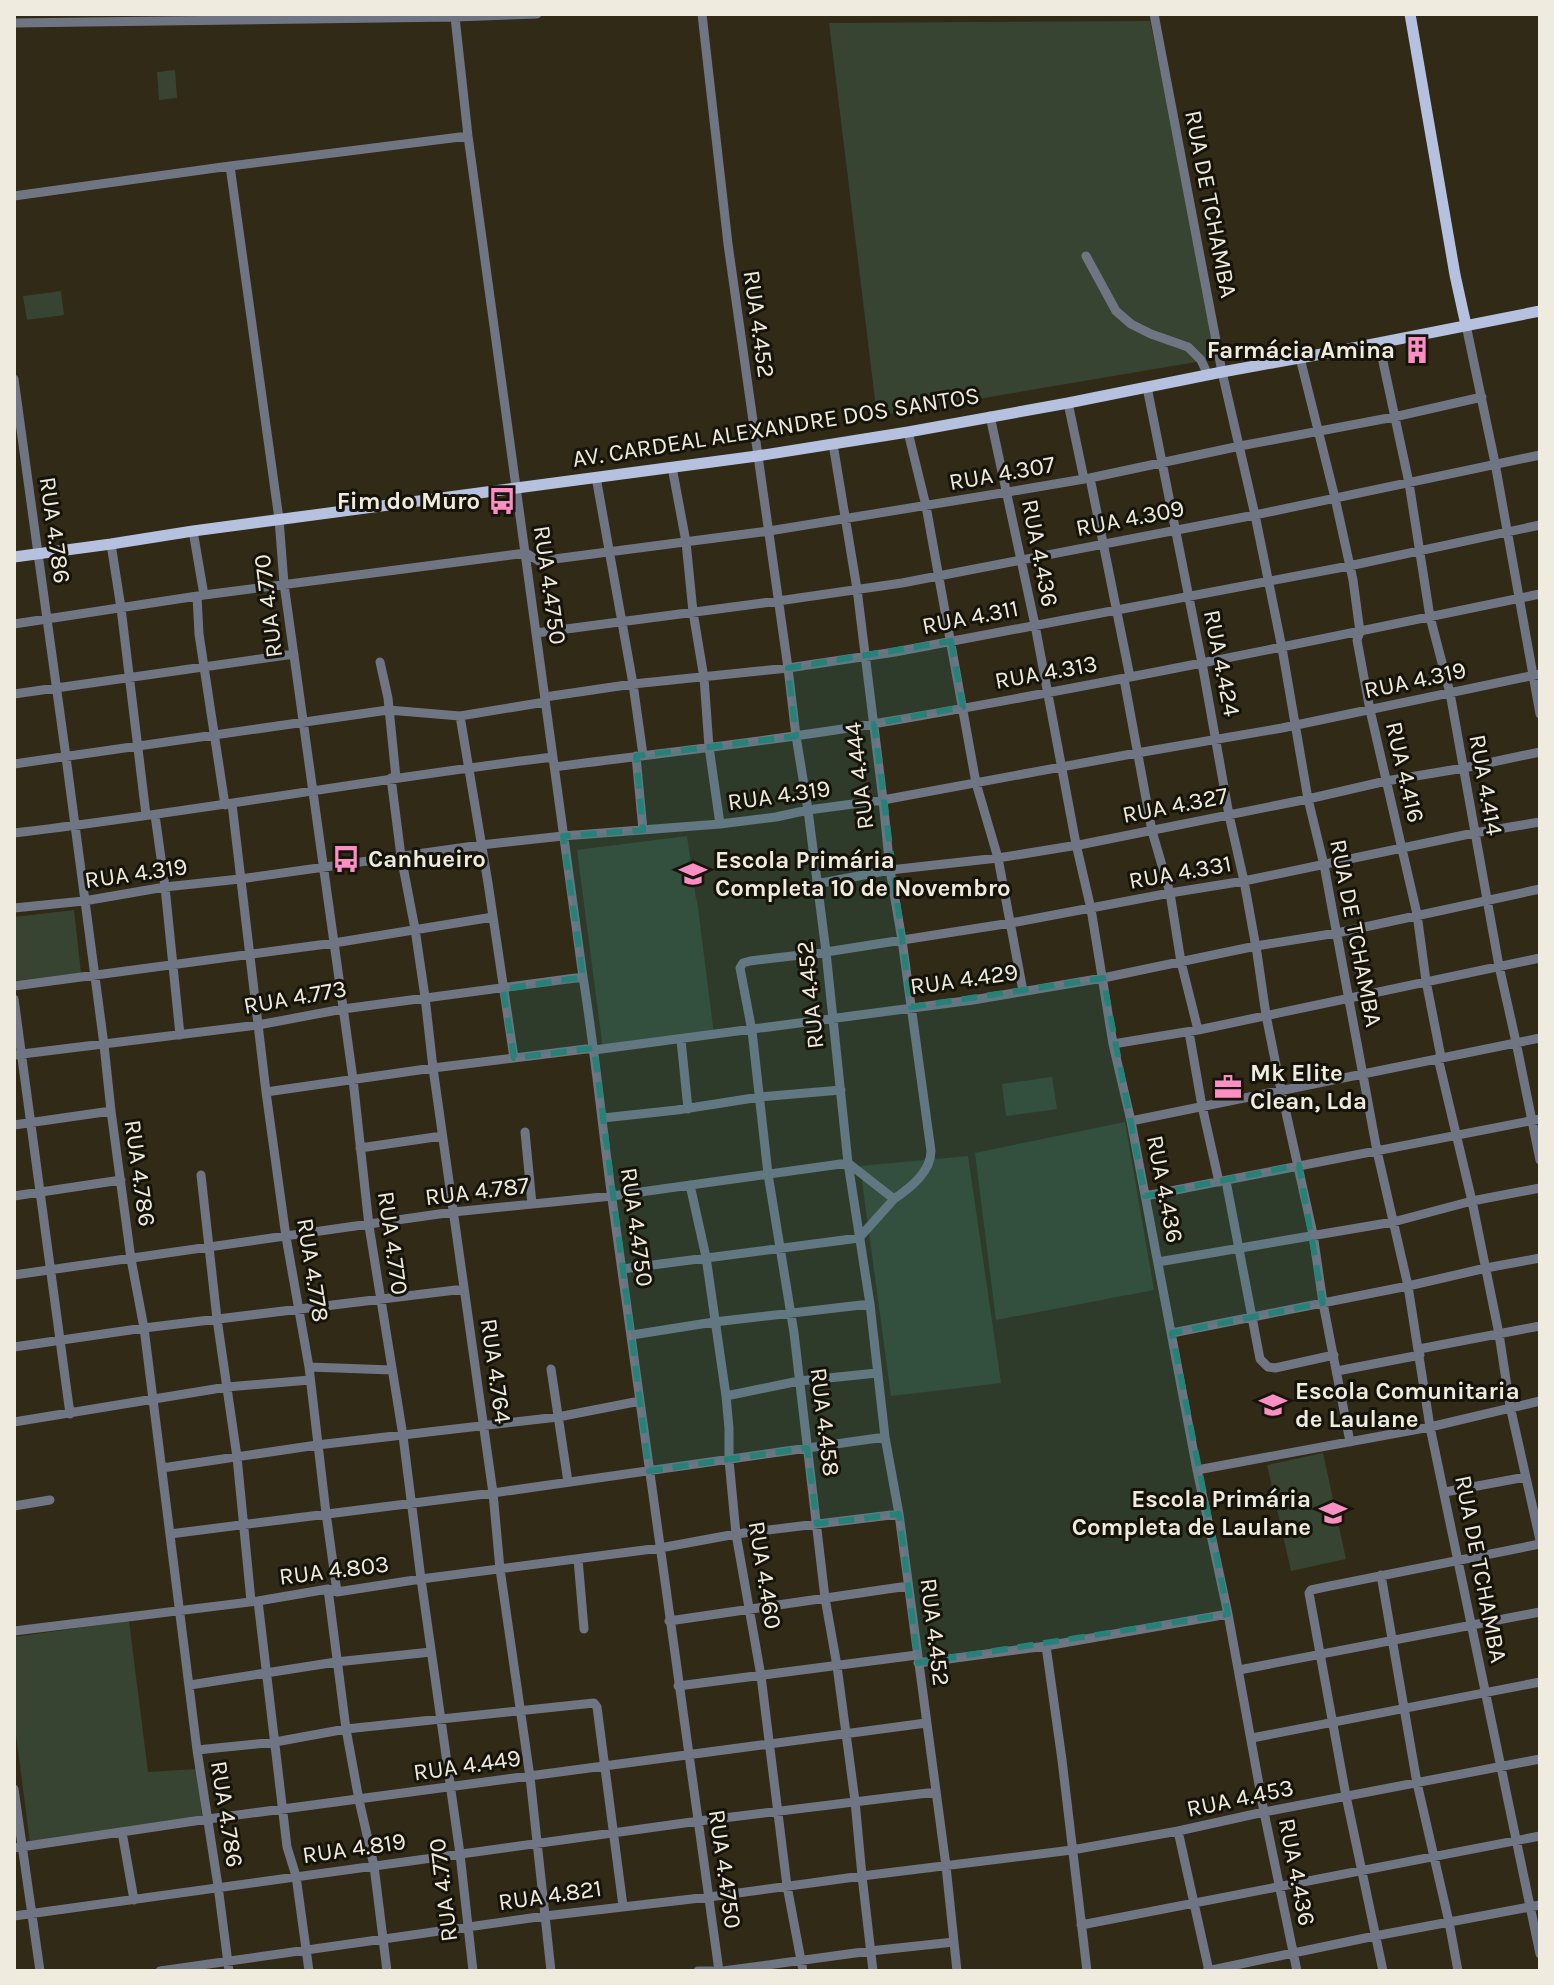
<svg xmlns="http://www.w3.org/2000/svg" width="1554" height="1985" font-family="Karla,sans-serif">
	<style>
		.green { fill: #364431 }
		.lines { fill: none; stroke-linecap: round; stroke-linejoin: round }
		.minor { stroke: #707584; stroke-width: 9 }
		.major { stroke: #b6c1df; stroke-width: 11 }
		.marked { fill: #268279; fill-opacity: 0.2; stroke: #268279; stroke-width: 6; stroke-dasharray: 16 10; stroke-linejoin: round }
		.labels { text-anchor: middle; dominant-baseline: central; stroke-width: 6; stroke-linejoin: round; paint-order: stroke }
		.street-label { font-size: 24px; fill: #f0ebdf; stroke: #16130b }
		.poi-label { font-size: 24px; font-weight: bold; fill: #f0ebdf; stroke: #16130b; text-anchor: start }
	</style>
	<rect width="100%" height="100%" fill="#312a17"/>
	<path class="green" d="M1150,21L1220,358L877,416L829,23Z
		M175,70L177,98L159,100L157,72Z
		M61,291L64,315L27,320L23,296Z
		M687,836L696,899L697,900L714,1035L603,1049L577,850Z
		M74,910L81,973L14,981V917Z
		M1052,1077L1057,1109L1006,1116L1002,1084Z
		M1125,1122L1154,1290L996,1320L975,1153Z
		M968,1156L1001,1383L891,1396L860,1166Z
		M1323,1453L1346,1559L1291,1571L1267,1465Z
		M129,1621L148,1772L197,1769L202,1817L30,1843L14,1719V1637Z"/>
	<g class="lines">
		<path class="minor" d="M702,14L728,244L788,668L796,736L808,810L826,952L848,1163L870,1304L885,1437L899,1514L946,1866L957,1971
			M1154,14L1222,372L1255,515L1282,648L1308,799L1324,865L1377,1151L1408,1286L1430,1427L1540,1954
			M455,17L468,136L583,977C595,1051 602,1125 612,1199C648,1456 683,1714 719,1971
			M14,23L455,17L537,14
			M230,166L279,519L284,584L353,1079L369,1226L403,1436L421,1579L460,1854L473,1971
			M14,196L230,166L468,136
			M1086,256L1116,311L1131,324L1151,334L1188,347L1201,360L1208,375
			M1466,325L1495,463L1540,714
			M1379,343L1409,483L1430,617L1450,693L1499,966L1516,1042L1540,1160
			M1300,358L1335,498L1353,580L1360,632L1357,640L1370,710L1417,914L1426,981L1441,1057
			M14,379L66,757L104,1045L111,1111L131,1259L144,1328L197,1750L218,1886L229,1971
			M1147,387L1202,663L1229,815L1244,881L1257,953L1266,1015L1281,1090L1313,1234L1323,1303L1350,1442
			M1068,403L1084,479
			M990,416L1035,625L1076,844L1091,909L1113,1044L1131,1121L1197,1470L1228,1614L1264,1812L1297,1971
			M908,432L926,506L976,783L998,858L1023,991
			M672,467L686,542L693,612L704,678L709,747L720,824
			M596,477L633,684L643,755
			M1090,478L1130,677
			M193,531L204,595
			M111,544L121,608L146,815
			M197,596L199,634L225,805
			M14,624L204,595L526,553L539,561L769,531L1008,492L1090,478L1240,446L1394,417L1482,397
			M536,633L778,601L902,583L1255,515L1540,455
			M380,662L388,698L396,778
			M1124,679L1152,831L1170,893L1181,962L1198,1030
			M14,694L294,654
			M545,697L633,684L788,668L895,652L1349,566L1540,525
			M460,716L488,883L514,1058
			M636,756L643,830
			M14,764L388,710L460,716L545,702
			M554,767C660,753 767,742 873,724C1096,686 1318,640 1540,594
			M391,778L401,856L415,929L425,997L433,1068L493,1493L500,1569L530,1777L551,1971
			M232,804L266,1092L286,1237L309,1367L326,1513L337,1592
			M155,815L165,887L180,1035
			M14,833C194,812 373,779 553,757
			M816,884L890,870L998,858L1084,844L1308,799L1386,781L1464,768L1540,752
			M14,908L84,901L165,887L240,879L481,845L563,836L720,824L776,817L808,810L883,800L1137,753L1282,728L1540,674
			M14,986L334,943L493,917
			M14,999L70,1414
			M1189,1032L1202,1106L1219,1182
			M681,1040L688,1109
			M1113,1044L1198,1030L1540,958
			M594,1050L973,1000L1103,978L1256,946L1337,933L1540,889
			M14,1055L258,1025L343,1009L583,977
			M1438,1058L1472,1201L1499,1334L1510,1406L1540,1540
			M266,1092L433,1068L594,1048
			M603,1118L677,1110L760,1097L841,1090
			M1131,1121L1540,1038
			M14,1125L111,1111
			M525,1132L532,1204
			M360,1148L442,1136
			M201,1175L217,1319L237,1457L251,1601
			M1226,1181L1260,1359L1268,1367L1275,1368L1334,1355
			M690,1185L706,1257L726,1396L729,1428V1460L736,1534L761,1676L787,1886L803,1971
			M14,1196L121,1180
			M1145,1196L1540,1119
			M1158,1262L1393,1222L1472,1201L1540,1188
			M622,1269L859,1238L894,1199
			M14,1275L453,1212L612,1196L848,1163L894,1199C910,1188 931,1172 931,1151L902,940L890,870L883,800L857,589L833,444
			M1172,1333L1408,1286L1486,1268L1540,1258
			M632,1335L714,1322L870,1304
			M14,1347L144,1328L464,1289
			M1419,1349L1540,1326
			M309,1367L392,1370
			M551,1369L568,1482
			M1337,1371L1420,1355
			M726,1396L799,1381L877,1373
			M14,1422L227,1387L310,1380
			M162,1468L317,1445L558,1417L640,1401
			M1197,1470L1430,1427L1540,1401
			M1445,1492L1526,1477
			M14,1506L50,1500
			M170,1534L493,1493L885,1437
			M578,1559L584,1629
			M1381,1575L1417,1783L1449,1922L1458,1971
			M328,1589L346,1729L359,1800L374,1866L387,1971
			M258,1601L287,1847L296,1876L309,1971
			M669,1621L908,1586
			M14,1631L258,1601L328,1589L337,1592L421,1579L660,1548L736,1534L899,1514
			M1046,1646L1062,1760L1087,1971
			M918,1663L1046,1646L1228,1614
			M1239,1670L1540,1612
			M190,1685L336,1662L431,1652
			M678,1686L917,1655
			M1252,1738L1540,1682
			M197,1750L275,1742L346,1729L594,1703L597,1707L623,1906
			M14,1789L40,1971
			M1178,1831L1209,1971
			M122,1832L134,1900
			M14,1848L208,1819L926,1723
			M14,1916L699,1821L936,1792
			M1081,1925L1540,1836
			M160,1971L545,1916L709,1897L862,1876L1072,1850L1178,1831L1264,1812L1540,1759
			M698,1971H712
			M723,1971L870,1951L954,1942
			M873,1971L862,1876L855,1801L837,1666L825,1598L794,1333L768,1174L752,1031L740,968L743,963L750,961L826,952L1011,923L1170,893L1244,881L1474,833L1540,822
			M1207,1971L1375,1936L1540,1905
			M1383,1971L1346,1796L1309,1593L1311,1590L1330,1586L1540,1544"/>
		<path class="major" d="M1410,14L1455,275L1466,325
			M14,557L111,544L193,531L757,456L908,432L1068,403L1222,372L1338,351L1540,311"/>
	</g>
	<path class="marked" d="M951,641L963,707L874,724L911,1007L1103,978L1145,1196L1299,1165L1323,1303L1172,1333L1228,1614L918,1663L899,1514L817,1524L807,1448L649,1471L594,1048L514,1058L503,989L583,977L563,836L643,830L636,756L796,736L788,668Z"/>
	<defs>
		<g id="building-bare" transform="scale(2.16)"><path d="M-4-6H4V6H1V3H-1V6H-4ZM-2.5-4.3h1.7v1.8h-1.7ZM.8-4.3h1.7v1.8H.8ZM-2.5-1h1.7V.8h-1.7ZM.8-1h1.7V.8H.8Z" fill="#fb8fc4" stroke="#16130b" stroke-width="2.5" paint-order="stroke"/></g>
		<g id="bus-bare" transform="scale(2.16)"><path d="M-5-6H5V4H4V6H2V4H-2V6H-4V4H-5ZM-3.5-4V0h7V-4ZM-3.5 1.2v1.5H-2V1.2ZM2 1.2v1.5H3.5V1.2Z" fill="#fb8fc4" stroke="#16130b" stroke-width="2.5" paint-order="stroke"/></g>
		<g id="school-bare" transform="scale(2.16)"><path d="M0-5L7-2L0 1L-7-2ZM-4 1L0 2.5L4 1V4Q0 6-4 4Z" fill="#fb8fc4" stroke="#16130b" stroke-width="2.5" paint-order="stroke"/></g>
		<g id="office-bare" transform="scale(2.16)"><path d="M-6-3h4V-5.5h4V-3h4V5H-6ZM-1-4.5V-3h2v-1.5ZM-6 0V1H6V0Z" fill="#fb8fc4" stroke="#16130b" stroke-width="2.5" paint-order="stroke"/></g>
	</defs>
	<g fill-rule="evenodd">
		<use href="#building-bare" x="1417" y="350"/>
		<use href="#bus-bare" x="502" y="501"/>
		<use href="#bus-bare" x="346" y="859"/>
		<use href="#school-bare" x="693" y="874"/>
		<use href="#office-bare" x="1228" y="1087"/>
		<use href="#school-bare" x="1273" y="1405"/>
		<use href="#school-bare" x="1333" y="1513"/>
	</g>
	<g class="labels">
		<g class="street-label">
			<text transform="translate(1211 204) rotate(79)">RUA DE TCHAMBA</text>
			<text transform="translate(759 324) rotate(82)">RUA 4.452</text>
			<text transform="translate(776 427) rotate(-9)">AV. CARDEAL ALEXANDRE DOS SANTOS</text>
			<text transform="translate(1002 473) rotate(-10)">RUA 4.307</text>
			<text transform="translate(1130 518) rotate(-11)">RUA 4.309</text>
			<text transform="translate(55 530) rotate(82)">RUA 4.786</text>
			<text transform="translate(1040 553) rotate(79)">RUA 4.436</text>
			<text transform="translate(550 585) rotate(82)">RUA 4.4750</text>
			<text transform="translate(268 606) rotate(-97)">RUA 4.770</text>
			<text transform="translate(970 617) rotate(-11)">RUA 4.311</text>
			<text transform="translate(1222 663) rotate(79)">RUA 4.424</text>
			<text transform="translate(1046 672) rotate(-10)">RUA 4.313</text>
			<text transform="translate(1415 680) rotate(-12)">RUA 4.319</text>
			<text transform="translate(1405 772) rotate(77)">RUA 4.416</text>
			<text transform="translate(859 776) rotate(-97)">RUA 4.444</text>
			<text transform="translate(1486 785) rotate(80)">RUA 4.414</text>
			<text transform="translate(779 795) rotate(-8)">RUA 4.319</text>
			<text transform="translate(1175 805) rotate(-11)">RUA 4.327</text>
			<text transform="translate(1180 872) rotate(-10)">RUA 4.331</text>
			<text transform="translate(136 873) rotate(-8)">RUA 4.319</text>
			<text transform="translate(1356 933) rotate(79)">RUA DE TCHAMBA</text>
			<text transform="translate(964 979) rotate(-8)">RUA 4.429</text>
			<text transform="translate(810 995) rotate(-96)">RUA 4.452</text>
			<text transform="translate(295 997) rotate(-10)">RUA 4.773</text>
			<text transform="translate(140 1173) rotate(82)">RUA 4.786</text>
			<text transform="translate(1165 1189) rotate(79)">RUA 4.436</text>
			<text transform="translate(477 1191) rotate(-7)">RUA 4.787</text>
			<text transform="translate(637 1227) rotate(82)">RUA 4.4750</text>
			<text transform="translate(393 1243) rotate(82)">RUA 4.770</text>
			<text transform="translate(313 1270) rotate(81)">RUA 4.778</text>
			<text transform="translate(496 1371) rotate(82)">RUA 4.764</text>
			<text transform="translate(825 1422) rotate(83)">RUA 4.458</text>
			<text transform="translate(1481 1569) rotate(79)">RUA DE TCHAMBA</text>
			<text transform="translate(334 1570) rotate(-7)">RUA 4.803</text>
			<text transform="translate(765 1575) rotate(81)">RUA 4.460</text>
			<text transform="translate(935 1632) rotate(83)">RUA 4.452</text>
			<text transform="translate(467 1765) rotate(-8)">RUA 4.449</text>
			<text transform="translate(1240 1798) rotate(-12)">RUA 4.453</text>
			<text transform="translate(227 1814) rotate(81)">RUA 4.786</text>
			<text transform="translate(354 1848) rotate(-8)">RUA 4.819</text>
			<text transform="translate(725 1869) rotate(82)">RUA 4.4750</text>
			<text transform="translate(1297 1872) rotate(79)">RUA 4.436</text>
			<text transform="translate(443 1890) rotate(-97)">RUA 4.770</text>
			<text transform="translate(550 1895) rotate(-8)">RUA 4.821</text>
		</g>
		<g class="poi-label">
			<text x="1395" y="350" text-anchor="end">Farmácia Amina</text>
			<text x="480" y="501" text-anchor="end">Fim do Muro</text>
			<text x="368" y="859">Canhueiro</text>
			<text x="715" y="860">Escola Primária<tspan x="715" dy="28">Completa 10 de Novembro</tspan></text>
			<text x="1250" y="1073">Mk Elite<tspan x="1250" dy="28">Clean, Lda</tspan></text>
			<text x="1295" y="1391">Escola Comunitaria<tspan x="1295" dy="28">de Laulane</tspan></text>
			<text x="1311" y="1499" text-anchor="end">Escola Primária<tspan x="1311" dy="28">Completa de Laulane</tspan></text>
		</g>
	</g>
	<rect width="1554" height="1985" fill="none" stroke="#f0ebdf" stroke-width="32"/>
</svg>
